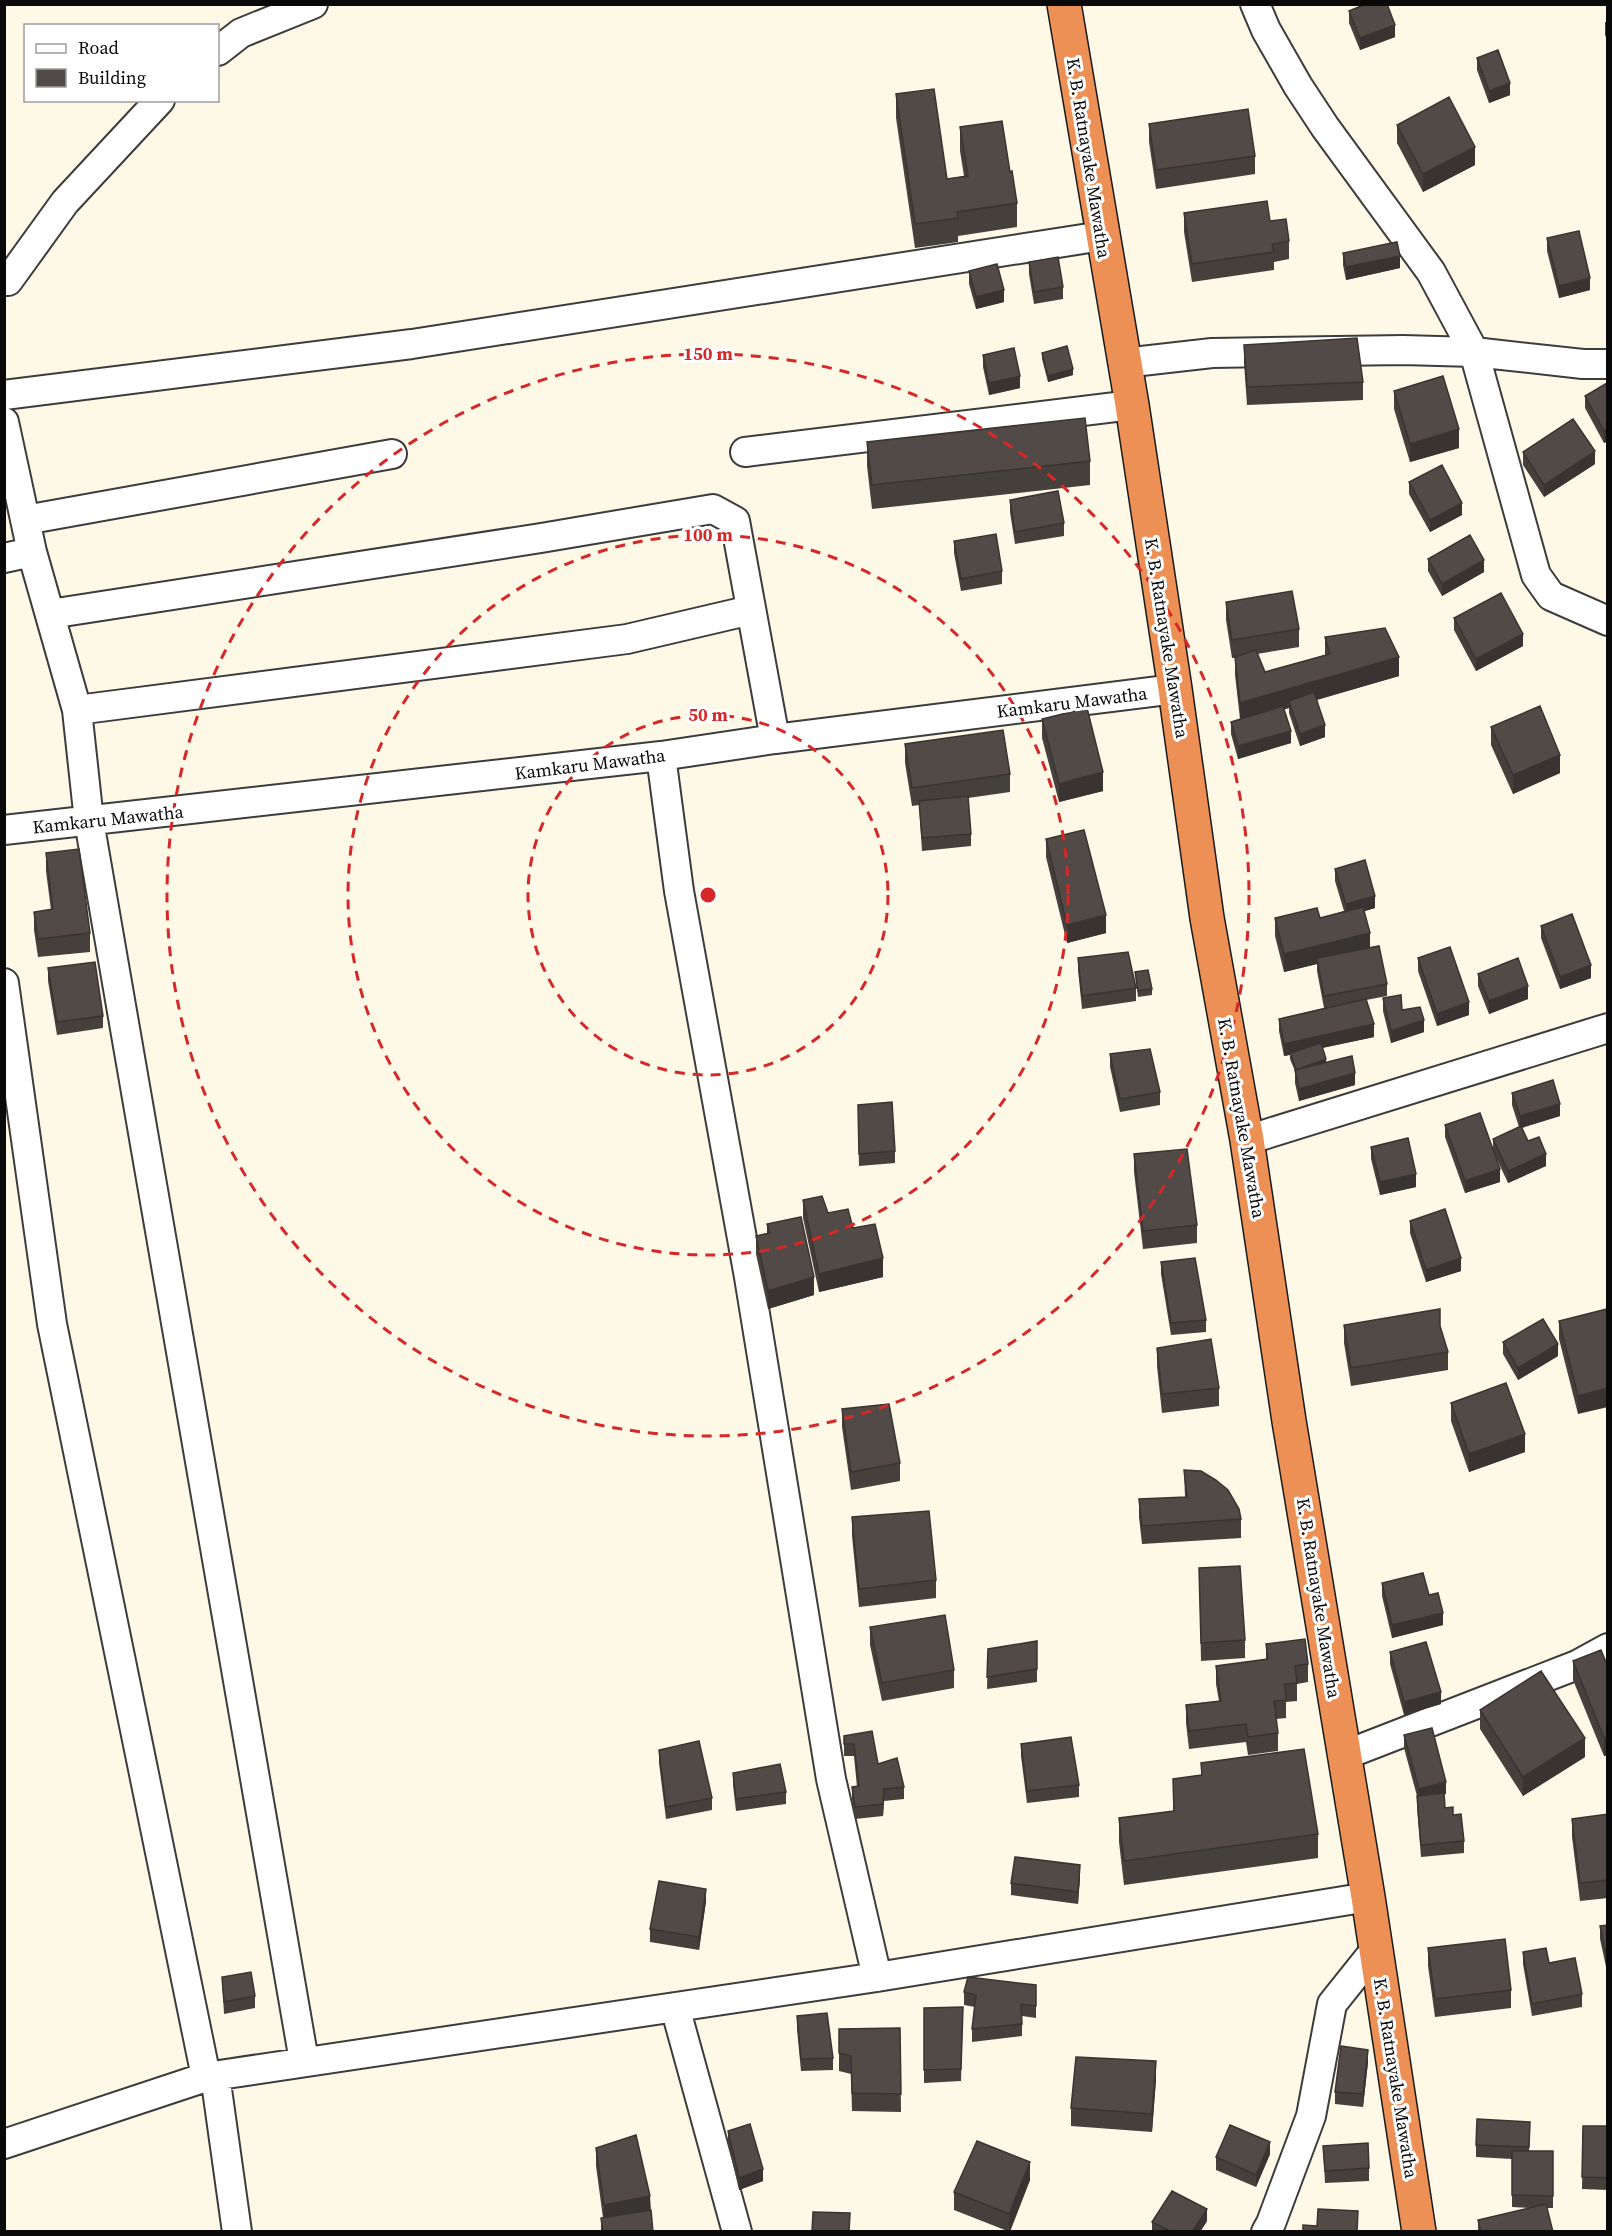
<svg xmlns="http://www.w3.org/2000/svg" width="1612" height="2236" font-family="'Source Serif 4',serif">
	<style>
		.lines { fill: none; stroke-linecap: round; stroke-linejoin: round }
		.street-casing { stroke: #3c3c3c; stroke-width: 32 }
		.highway-casing { stroke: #1a1a1a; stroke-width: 36 }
		.street { stroke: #fff; stroke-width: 28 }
		.highway { stroke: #ed9056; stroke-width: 33 }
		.wall { fill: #46403d }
		.shaded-wall { fill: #393432 }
		.building { fill: #514a47; stroke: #393432; stroke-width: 1.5 }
		.ring { fill: none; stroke: #d62828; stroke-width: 3; stroke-dasharray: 10 8 }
		.labels { text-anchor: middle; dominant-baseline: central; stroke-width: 6; stroke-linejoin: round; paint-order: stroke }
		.street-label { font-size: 18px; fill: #090909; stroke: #fff }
		.centre { fill: #d62828; stroke: #fff; stroke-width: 3 }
		.ring-label { font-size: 18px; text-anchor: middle; font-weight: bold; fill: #d62828; stroke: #fff; stroke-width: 6; stroke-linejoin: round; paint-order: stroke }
	</style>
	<rect width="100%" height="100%" fill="#fef8e7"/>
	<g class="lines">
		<g class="street-casing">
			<path id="street" d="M1255,4L1266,30L1298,86L1325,127L1431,272L1474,352L1536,575L1551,596L1608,621
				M218,51L241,33L313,4
				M4,281H8L65,202L160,100
				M1124,363L1212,353L1403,350L1474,352L1583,364H1608
				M4,395L412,344L1102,236
				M4,422L32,552L77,710L89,821L304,2061
				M745,452L1132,405
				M25,520L392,454
				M4,558L32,552
				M50,614L541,538L713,509L735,521L775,739
				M77,710L627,639L751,610
				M661,756L679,891L749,1277L831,1779L877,1977
				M4,830L661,756L775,739L1175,689
				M4,983L52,1324L206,2077
				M1247,1140L1608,1028
				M1345,1755L1577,1665L1608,1648
				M675,2007L737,2232
				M215,2075L237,2232
				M4,2144L206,2077L877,1977L1368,1897
				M1266,2232L1271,2223L1311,2116L1332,2004L1376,1949"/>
		</g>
		<g class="highway-casing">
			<path id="highway" d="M1064,4L1132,405L1175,689L1207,918L1247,1140L1289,1421L1368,1897L1419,2232"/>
		</g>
		<use href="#street" class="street"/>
		<use href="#highway" class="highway"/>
	</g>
	<path class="wall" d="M1349,11L1395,37L1360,50L1349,23Z
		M1605,22H1608V42L1605,35Z
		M1477,58L1510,95L1489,103L1477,70Z
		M896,94L947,179L964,176L960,151V127L1010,172L1017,203V227L958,236V242L915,248L896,118Z
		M1149,124L1255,156V174L1156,189L1149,142Z
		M1397,125L1475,165L1423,192L1397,143Z
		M1184,213L1270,221L1289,241V259L1274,262V270L1192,282L1184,232Z
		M1547,238L1590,290L1559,298L1547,251Z
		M1343,253L1400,268L1346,280L1343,265Z
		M1029,262L1063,287V299L1034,304L1029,274Z
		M969,271L1004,302L976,309L969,284Z
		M1244,345L1363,382V400L1247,405L1244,363Z
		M1042,353L1073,375L1048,382L1042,359Z
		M983,355L1020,388L989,395L983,367Z
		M1608,383V441L1604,443L1585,408V396Z
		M1394,391L1459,448L1410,462L1394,409Z
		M867,442L1090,461V485L872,509L867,466Z
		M1523,452L1595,464L1544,497L1523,465Z
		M1409,482L1462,515L1430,532L1409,494Z
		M1010,500L1064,523V536L1015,544L1010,512Z
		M954,541L1002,571V584L961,591L954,553Z
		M1428,559L1484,572L1442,596L1428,571Z
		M1226,602L1299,629V647L1257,654L1265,672L1325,655V637L1399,676L1317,700L1325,737L1300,746L1289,713V708L1284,709L1291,743L1238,759L1231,734V722L1240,719L1235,675V658H1232L1226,620Z
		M1454,618L1523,646L1476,671L1454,630Z
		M1042,719L1103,791L1059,802L1042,738Z
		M1491,727L1560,773L1513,794L1491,745Z
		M905,744L1010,774V792L968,798L971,834V846L922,851L919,805L912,806L905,763Z
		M1046,839L1106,933L1067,943L1046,857Z
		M46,853L90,933V952L38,957L34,930V912L51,910L46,871Z
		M1335,869L1375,908L1364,911L1370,948L1387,984V996L1366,1000L1374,1037L1322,1048L1326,1062L1355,1085L1299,1101L1295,1083V1071L1290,1059V1055L1284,1056L1279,1031V1019L1324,1008L1317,971V964L1284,972L1275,936V918H1320L1344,911L1335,881Z
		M1541,926L1591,978L1560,989L1541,938Z
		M1078,958L1136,988V1001L1082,1009L1078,970Z
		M1418,958L1469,1015L1437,1026L1418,971Z
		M48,968L103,1016V1028L57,1035L48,981Z
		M1135,972L1152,989V995L1138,997Z
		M1478,974L1528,999L1489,1014L1478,986Z
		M1383,998L1424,1032L1391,1043L1383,1011Z
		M1110,1054L1160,1092V1105L1120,1112L1110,1067Z
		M1512,1093L1560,1116L1522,1128L1528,1141L1546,1166L1508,1183L1494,1153L1500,1182L1465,1193L1445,1137V1125L1493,1150V1139L1519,1127L1512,1105Z
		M858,1117L895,1151V1163L859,1166Z
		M1371,1147L1416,1187L1380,1195L1371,1159Z
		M1134,1154L1197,1225V1243L1143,1249L1134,1172Z
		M803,1200L828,1213L853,1228L883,1277L819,1292L803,1218Z
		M1410,1221L1461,1271L1426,1282L1410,1233Z
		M767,1224L814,1295L768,1309L756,1254V1236L767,1233Z
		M1161,1262L1206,1320V1332L1171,1335L1161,1274Z
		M1607,1309L1578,1414L1559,1339V1321Z
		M1344,1325L1440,1327L1448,1352V1370L1351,1386L1344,1343Z
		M1503,1342L1558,1356L1518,1380L1503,1354Z
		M1157,1348L1219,1388V1406L1162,1413L1157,1366Z
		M1451,1403L1525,1452L1469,1472L1451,1421Z
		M842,1409L900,1463V1481L851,1490L842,1427Z
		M1184,1470L1241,1519V1538L1142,1544L1139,1517V1499L1185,1497Z
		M852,1517L936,1580V1598L859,1607L852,1536Z
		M1199,1568L1245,1640V1658L1201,1661Z
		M1382,1583L1429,1595L1443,1625L1392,1638L1382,1596Z
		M870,1627L954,1670V1688L882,1701L870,1645Z
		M1037,1641V1682L987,1689L988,1649Z
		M1266,1644L1308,1664V1682L1297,1684V1701L1286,1702V1718L1276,1719L1278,1733V1751L1248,1755L1246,1742L1189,1749L1186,1723V1705L1219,1701L1216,1684V1666L1266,1660Z
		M1390,1652L1441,1704L1404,1715L1390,1664Z
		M1573,1661L1608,1667V1755L1604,1756L1573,1680Z
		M1480,1710L1585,1757L1523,1796L1480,1729Z
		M1404,1735L1446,1794H1444L1445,1808L1453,1815L1464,1841V1853L1421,1857L1417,1808V1796L1404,1748Z
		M844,1736L904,1787V1799L884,1801L883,1816L855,1819L852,1799V1787H857L854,1756H844Z
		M1021,1744L1079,1785V1797L1027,1803L1021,1756Z
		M659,1750L712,1798V1810L666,1819L659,1763Z
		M1201,1763L1318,1834V1858L1124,1885L1119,1842V1818L1173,1811V1779L1201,1775Z
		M733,1773L786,1792V1804L736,1811L733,1785Z
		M1608,1814V1898L1580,1901L1572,1837V1819Z
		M1080,1877L1078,1904L1011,1895V1883Z
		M706,1901L699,1950L650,1942V1929Z
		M1608,1925V1976L1600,1939V1926Z
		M1428,1948L1511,1990V2008L1435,2017L1428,1966Z
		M1523,1952L1549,1963L1582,1994V2007L1532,2016L1523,1964Z
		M222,1977L255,1996V2008L224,2014Z
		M1036,1985V2018L1022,2016V2036L972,2042V2029L975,2007L964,2005V1992Z
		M963,2007L961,2081L924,2083V2008Z
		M797,2016L833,2058V2070L801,2071L797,2029Z
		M900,2028L901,2112L852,2111L851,2074L839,2071V2029Z
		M1368,2062L1363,2107L1335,2104V2092Z
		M1156,2079L1152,2132L1071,2126V2108Z
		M1583,2126H1608V2190L1582,2189Z
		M728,2131L763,2181L739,2190L728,2143Z
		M1530,2134L1529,2151H1553V2208H1547L1553,2232H1478V2220L1530,2208L1512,2207V2159L1476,2157V2145Z
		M1323,2146L1369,2168V2181L1325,2183Z
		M596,2148L650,2196L651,2210L653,2232H601V2218H603L596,2166Z
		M1270,2154L1256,2187L1216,2170V2157Z
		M1030,2180L1010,2232L954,2210V2192Z
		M1207,2221L1200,2232H1152V2222Z"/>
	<path class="shaded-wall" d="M1395,25V37L1360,50V38Z
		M1510,83V95L1489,103V91Z
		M1475,147V165L1423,192V174Z
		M1400,256V268L1346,280V267Z
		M1590,278V290L1559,298V286Z
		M1004,290V302L976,309V297Z
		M1073,369V375L1048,382V376Z
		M1020,376V388L989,395V383Z
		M1459,429V448L1410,462V444Z
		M1608,429V441L1604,443V431Z
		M1595,451V464L1544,497V485Z
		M1462,503V515L1430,532V520Z
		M1484,560V572L1442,596V584Z
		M1523,634V646L1476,671V659Z
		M1399,657V676L1291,707L1289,701V708L1240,722V703Z
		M1325,725V737L1300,746V734Z
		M1291,731V743L1238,759V746Z
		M1560,755V773L1513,794V775Z
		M1103,772V791L1059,802V784Z
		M1375,896V908L1346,917V904Z
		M1106,915V933L1067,943V925Z
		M1370,933V951L1317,958V964L1284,972V954Z
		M1591,965V978L1560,989V977Z
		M1528,986V999L1489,1014V1001Z
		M1469,1002V1015L1437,1026V1014Z
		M1424,1020V1032L1391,1043V1031Z
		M1374,1024V1037L1284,1056V1044Z
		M1326,1059V1065L1296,1070Z
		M1355,1073V1085L1299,1101V1089Z
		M1560,1104V1116L1520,1128V1116Z
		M1546,1154V1166L1508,1183V1171Z
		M1500,1169V1182L1465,1193V1181Z
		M1416,1174V1187L1380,1195V1182Z
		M883,1258V1277L819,1292V1274Z
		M1461,1258V1271L1426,1282V1270Z
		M814,1277V1295L768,1309V1291Z
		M1558,1344V1356L1518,1380V1368Z
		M1608,1388V1407L1578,1414V1396Z
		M1525,1434V1452L1469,1472V1454Z
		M1443,1613V1625L1392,1638V1625Z
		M1441,1692V1704L1404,1715V1702Z
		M1608,1736V1755L1604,1756V1738Z
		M1585,1738V1757L1523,1796V1777Z
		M1446,1782V1794L1419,1801V1789Z
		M884,1789V1801L883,1816V1804Z
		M1080,1865V1877L1078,1904V1892Z
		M706,1889V1901L699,1950V1937Z
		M1368,2050V2062L1363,2107V2094Z
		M1156,2061V2079L1152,2132V2114Z
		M1270,2142V2154L1256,2187V2175Z
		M1030,2162V2180L1009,2232V2214Z
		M763,2169V2181L739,2190V2178Z
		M650,2196V2214L604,2224V2205Z
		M1207,2209V2221L1200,2232H1192Z"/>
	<path class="building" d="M1366,4H1387L1395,25L1360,38L1349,11Z
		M1498,50L1510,83L1489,91L1477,58Z
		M934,89L947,179L968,176L960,127L1002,121L1010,172L1012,171L1017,203L957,212L958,218L915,224L896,94Z
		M1449,97L1475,147L1423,174L1397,125Z
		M1248,109L1255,156L1156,170L1149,124Z
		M1267,201L1270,221L1286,219L1289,241L1272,244L1274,252L1192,264L1184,213Z
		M1579,231L1590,278L1559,286L1547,238Z
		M1397,242L1400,256L1346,267L1343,253Z
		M1058,257L1063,287L1034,292L1029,262Z
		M997,264L1004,290L976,297L969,271Z
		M1357,338L1363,382L1247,387L1244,345Z
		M1067,346L1073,369L1048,376L1042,353Z
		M1014,348L1020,376L989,383L983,355Z
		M1443,376L1459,429L1410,444L1394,391Z
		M1607,383L1608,429L1604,431L1585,396Z
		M1085,418L1090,461L872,485L867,442Z
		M1573,419L1595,451L1544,485L1523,452Z
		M1442,465L1462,503L1430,520L1409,482Z
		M1058,491L1064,523L1015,532L1010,500Z
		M996,534L1002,571L961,579L954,541Z
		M1470,535L1484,560L1442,584L1428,559Z
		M1292,591L1299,629L1232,640L1226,602Z
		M1501,593L1523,634L1476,659L1454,618Z
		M1385,628L1399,657L1240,703L1235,657L1256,650L1265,672L1330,654L1325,637Z
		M1314,692L1325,725L1300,734L1289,701Z
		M1283,706L1291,731L1238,746L1231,722Z
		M1540,706L1560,755L1513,775L1491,727Z
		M1087,708L1103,772L1059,784L1042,719Z
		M1003,730L1010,774L912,788L905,744Z
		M968,796L971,834L922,838L919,801Z
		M1084,830L1106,915L1067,925L1046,839Z
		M79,849L90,933L38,939L34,912L53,909L46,853Z
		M1365,860L1375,896L1346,904L1335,869Z
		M1363,907L1370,933L1284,954L1275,918L1317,908L1320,918Z
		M1572,914L1591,965L1560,977L1541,926Z
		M1379,946L1387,984L1324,996L1317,958Z
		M1450,947L1469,1002L1437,1014L1418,958Z
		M1128,952L1136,988L1082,996L1078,958Z
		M1518,958L1528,986L1489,1001L1478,974Z
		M95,962L103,1016L57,1022L48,968Z
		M1148,970L1152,989L1138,991L1135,972Z
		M1401,995L1402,1010L1420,1007L1424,1020L1391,1031L1383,998Z
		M1366,999L1374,1024L1284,1044L1279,1019Z
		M1321,1043L1326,1059L1296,1070L1290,1053Z
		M1150,1049L1160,1092L1120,1099L1110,1054Z
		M1352,1056L1355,1073L1299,1089L1295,1070Z
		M1553,1080L1560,1104L1520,1116L1512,1093Z
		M892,1102L895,1151L859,1154L858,1105Z
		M1480,1113L1500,1169L1465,1181L1445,1125Z
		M1521,1126L1528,1141L1539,1137L1546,1154L1508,1171L1493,1139Z
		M1408,1138L1416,1174L1380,1182L1371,1147Z
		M1187,1149L1197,1225L1143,1231L1134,1154Z
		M822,1196L828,1213L848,1209L853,1228L875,1224L883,1258L819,1274L803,1200Z
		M1445,1209L1461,1258L1426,1270L1410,1221Z
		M801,1217L814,1277L768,1291L756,1236L770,1233L767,1224Z
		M1195,1258L1206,1320L1171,1323L1161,1262Z
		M1440,1309V1326L1448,1352L1351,1368L1344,1325Z
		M1607,1309L1608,1312V1388L1578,1396L1559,1321Z
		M1543,1319L1558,1344L1518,1368L1503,1342Z
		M1211,1339L1219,1388L1162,1394L1157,1348Z
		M1506,1383L1525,1434L1469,1454L1451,1403Z
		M889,1404L900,1463L851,1472L842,1409Z
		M1184,1470L1201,1471L1216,1480L1228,1490L1239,1509L1241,1519L1142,1526L1139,1499L1187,1497Z
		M929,1511L936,1580L859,1589L852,1517Z
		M1240,1566L1245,1640L1201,1643L1199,1568Z
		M1423,1573L1429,1595L1438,1593L1443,1613L1392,1625L1382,1583Z
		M945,1615L954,1670L882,1683L870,1627Z
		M1305,1639L1308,1664L1295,1666L1297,1683L1285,1684L1286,1700L1274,1701L1278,1733L1248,1737L1246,1724L1189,1731L1186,1705L1221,1701L1216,1666L1268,1659L1266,1644Z
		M1037,1641V1669L987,1677L988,1649Z
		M1426,1642L1441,1692L1404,1702L1390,1652Z
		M1601,1650L1608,1667V1736L1604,1738L1573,1661Z
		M1541,1671L1585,1738L1523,1777L1480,1710Z
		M1432,1728L1446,1782L1419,1789L1404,1735Z
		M872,1731L878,1764L897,1758L904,1787L884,1789L883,1804L855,1807L852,1787L859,1786L854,1744H844V1736Z
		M1071,1737L1079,1785L1027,1791L1021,1744Z
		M699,1741L712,1798L666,1807L659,1750Z
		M1304,1749L1318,1834L1124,1861L1119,1818L1174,1811L1173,1779L1202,1775L1201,1763Z
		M780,1764L786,1792L736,1799L733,1773Z
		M1444,1793L1445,1808L1453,1807V1815L1461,1814L1464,1841L1421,1845L1417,1796Z
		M1608,1814V1880L1580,1883L1572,1819Z
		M1015,1857L1080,1865L1078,1892L1011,1883Z
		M659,1881L706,1889L699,1937L650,1929Z
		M1608,1925V1964L1600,1926Z
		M1505,1939L1511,1990L1435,1999L1428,1948Z
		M1546,1948L1549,1963L1575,1958L1582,1994L1532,2004L1523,1952Z
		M251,1972L255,1996L224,2002L222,1977Z
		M968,1977L1036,1985V2006L1021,2004L1022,2024L972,2029L976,1995L964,1992Z
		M963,2007L961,2069L924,2070V2008Z
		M827,2013L833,2058L801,2059L797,2016Z
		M900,2028L901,2094L852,2093L851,2056L839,2053V2029Z
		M1341,2046L1368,2050L1363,2094L1335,2092Z
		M1076,2057L1156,2061L1152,2114L1071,2108Z
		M1477,2119L1530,2122L1529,2147L1476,2145Z
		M750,2124L763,2169L739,2178L728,2131Z
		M1230,2125L1270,2142L1256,2175L1216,2157Z
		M1583,2126H1608V2178L1582,2177Z
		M636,2135L650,2196L604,2205L596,2148Z
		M977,2141L1030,2162L1009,2214L954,2192Z
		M1368,2143L1369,2168L1325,2171L1323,2146Z
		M1512,2151H1553V2196L1512,2195Z
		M1172,2191L1207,2209L1192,2232H1172L1152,2222Z
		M1546,2204L1553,2232H1481L1478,2220Z
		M1318,2209L1358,2211L1357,2232H1303V2225L1317,2226Z
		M651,2210L653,2232H603L601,2218Z
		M813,2212L850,2213L849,2232H812Z"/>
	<g class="ring">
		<circle cx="708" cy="895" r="180"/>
		<circle cx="708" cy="895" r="360"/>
		<circle cx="708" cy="895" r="541"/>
	</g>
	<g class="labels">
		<g class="street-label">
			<text transform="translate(1089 158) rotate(81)">K. B. Ratnayake Mawatha</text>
			<text transform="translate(1167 638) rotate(81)">K. B. Ratnayake Mawatha</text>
			<text transform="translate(1072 702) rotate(-7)">Kamkaru Mawatha</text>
			<text transform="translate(590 764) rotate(-7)">Kamkaru Mawatha</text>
			<text transform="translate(108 819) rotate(-6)">Kamkaru Mawatha</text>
			<text transform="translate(1242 1118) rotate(80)">K. B. Ratnayake Mawatha</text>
			<text transform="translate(1319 1598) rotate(81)">K. B. Ratnayake Mawatha</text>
			<text transform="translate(1396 2078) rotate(81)">K. B. Ratnayake Mawatha</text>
		</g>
	</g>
	<circle cx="708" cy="895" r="9" class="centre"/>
	<g class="ring-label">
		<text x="708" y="360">150 m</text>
		<text x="708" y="541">100 m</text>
		<text x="708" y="721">50 m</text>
	</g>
	<rect width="1612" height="2236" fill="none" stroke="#090909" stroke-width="12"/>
	<rect x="24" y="24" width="195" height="78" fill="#ffffff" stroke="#9d9d9d" stroke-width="1.5"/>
	<rect x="36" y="44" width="30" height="9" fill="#ffffff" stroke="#9d9d9d" stroke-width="1.5"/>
	<text x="78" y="54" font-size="18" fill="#090909">Road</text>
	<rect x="36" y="69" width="30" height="18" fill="#514a47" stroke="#9d9d9d" stroke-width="1.5"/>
	<text x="78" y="84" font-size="18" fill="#090909">Building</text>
</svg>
